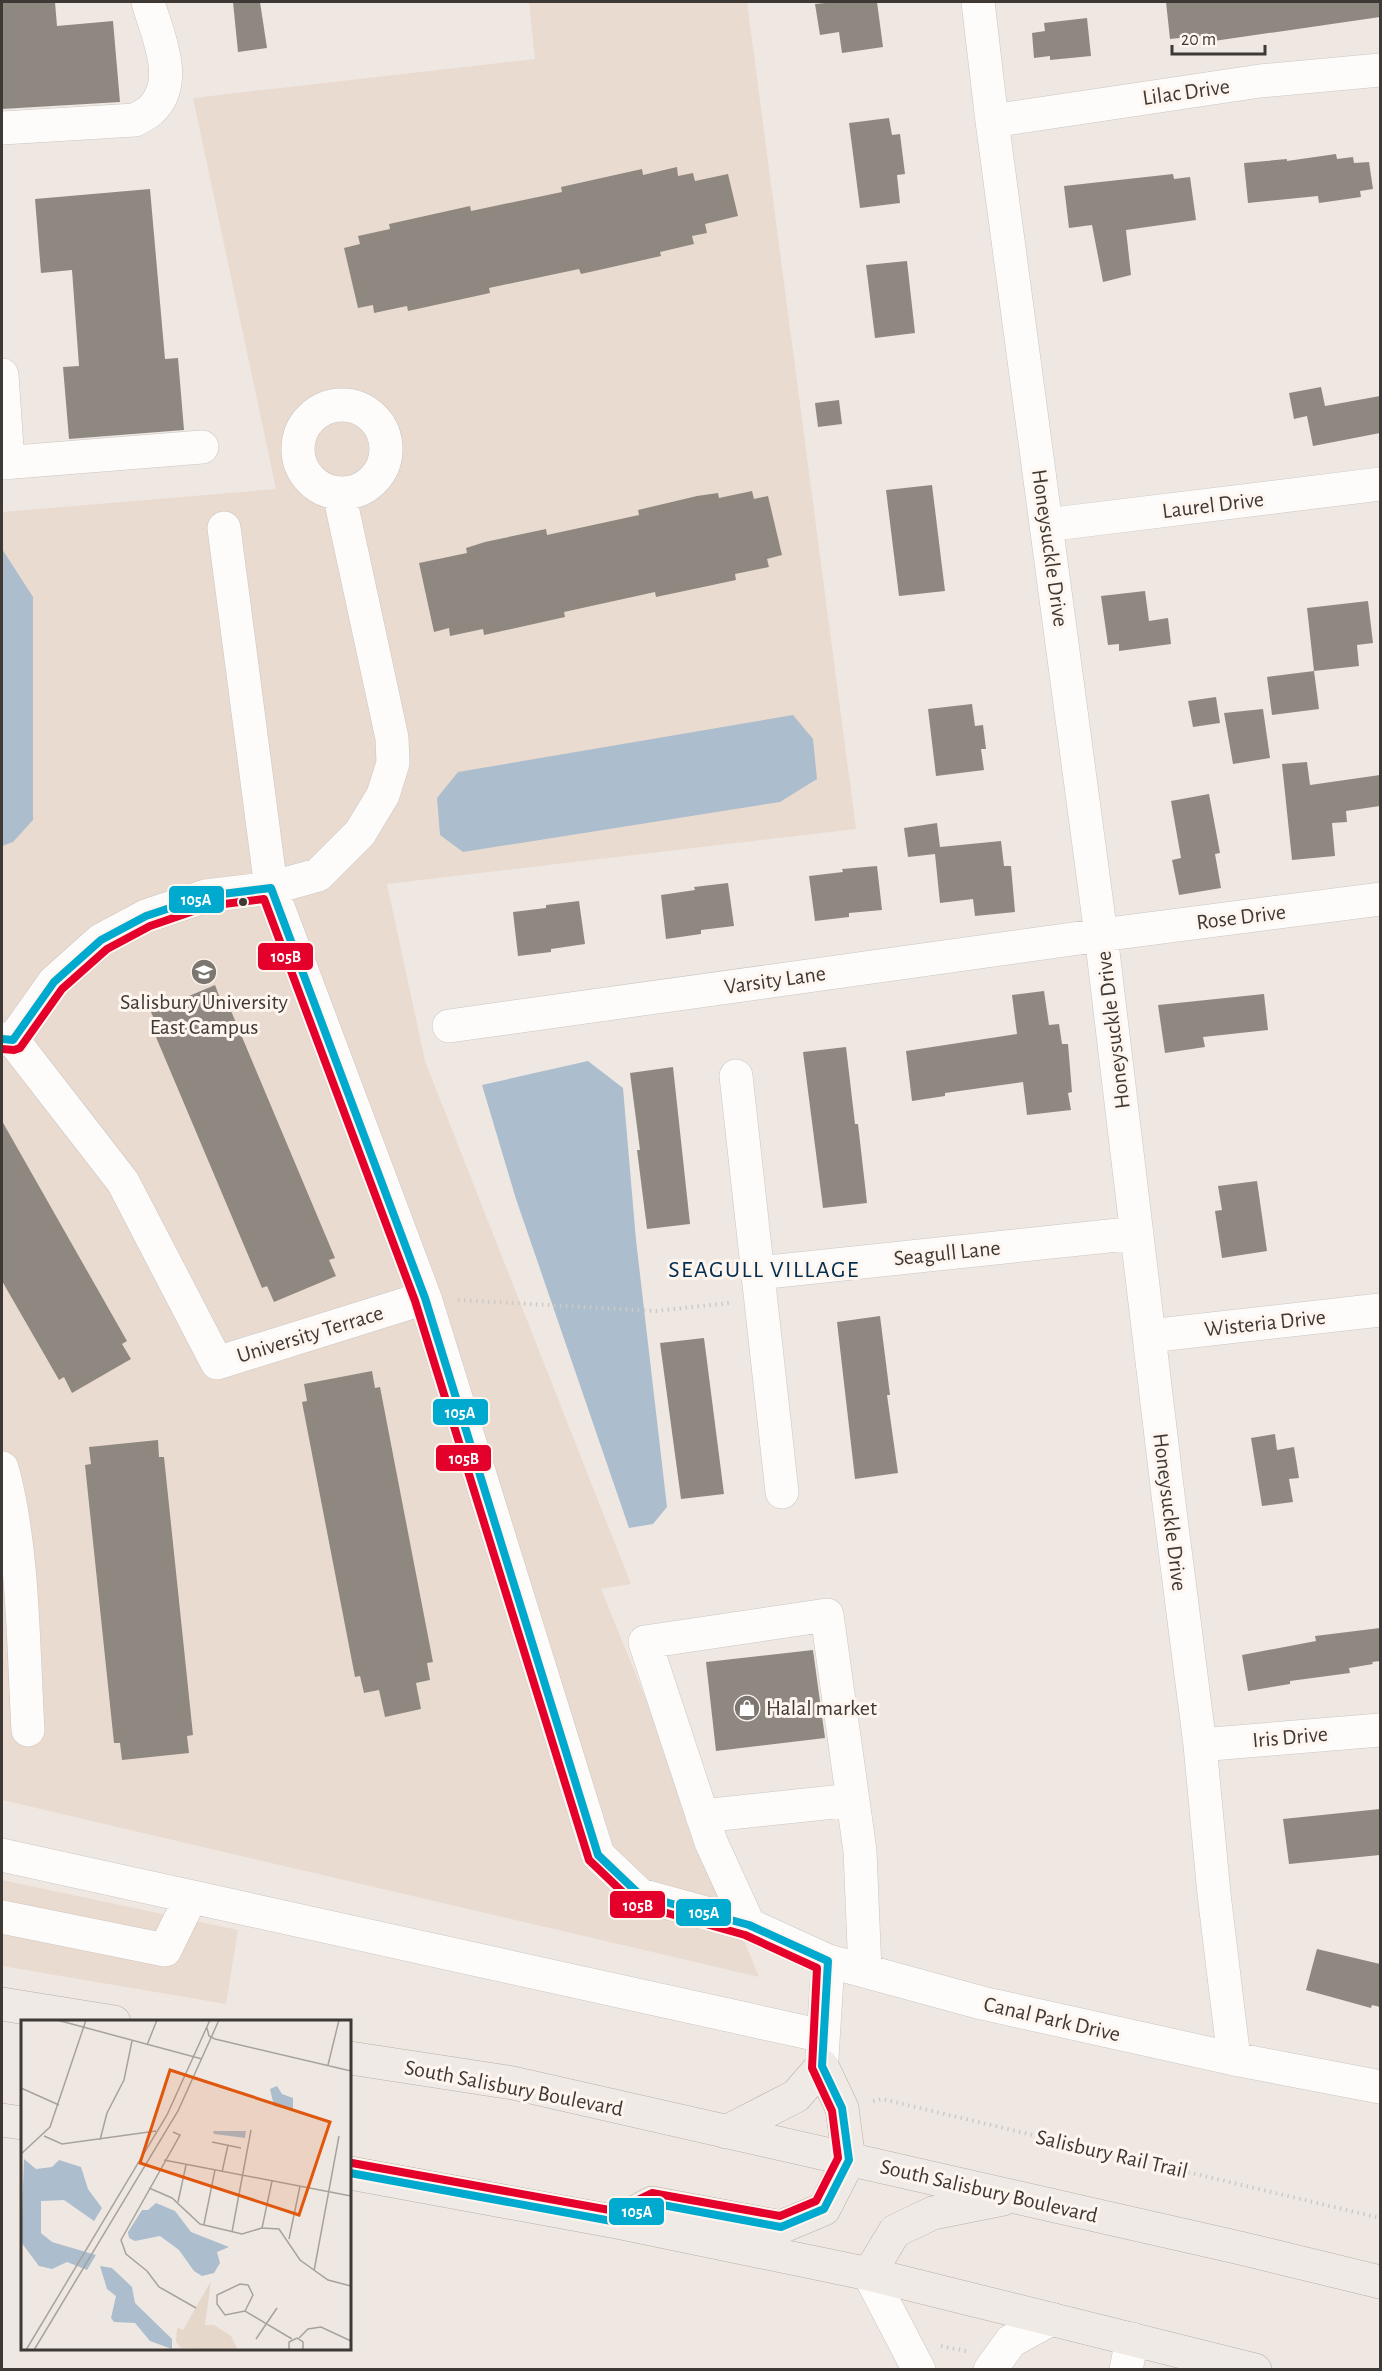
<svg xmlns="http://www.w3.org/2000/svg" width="1382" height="2371" font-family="'Alegreya Sans',sans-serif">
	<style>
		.built { fill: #eadbd0 }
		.water { fill: #acbdcd }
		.building { fill: #8f8881 }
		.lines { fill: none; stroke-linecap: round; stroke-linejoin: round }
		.minor-casing { stroke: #cbc5c1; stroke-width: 34 }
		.major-casing { stroke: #baaea4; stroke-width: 34 }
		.path { stroke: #cccac8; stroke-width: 4; stroke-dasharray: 1.5 4.5; stroke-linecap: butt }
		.minor { stroke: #fdfcfb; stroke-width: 33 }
		.major { stroke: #efeae5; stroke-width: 33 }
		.bus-1-casing { stroke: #fef5ef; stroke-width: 12 }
		.bus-2-casing { stroke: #fef5ef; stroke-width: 12 }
		.bus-1 { stroke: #00a9ce; stroke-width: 8 }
		.bus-2 { stroke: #e4002b; stroke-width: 8 }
		.bus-dot { fill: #3e3934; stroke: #fef5ef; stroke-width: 2 }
		.labels { text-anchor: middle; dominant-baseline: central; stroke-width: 6; stroke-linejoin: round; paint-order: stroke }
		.street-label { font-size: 22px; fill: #3e3934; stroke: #fef5ef }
		.poi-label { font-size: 22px; fill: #3e3934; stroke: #fef5ef }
		.neighbourhood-label { font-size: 24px; letter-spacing: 1.5px; fill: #012d51; stroke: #fef5ef }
		.inset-road { fill: none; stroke: #a8a29c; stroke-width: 1.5 }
		.view { fill: #e0570e; fill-opacity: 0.15; stroke: #e0570e; stroke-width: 3 }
		.inset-edge { fill: none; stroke: #3e3934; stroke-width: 3 }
		.line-badge { stroke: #fef5ef; stroke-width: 2 }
		.badge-label { font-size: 16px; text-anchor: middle; font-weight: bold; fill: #fff }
	</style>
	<rect width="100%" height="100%" fill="#efe8e2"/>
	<path class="built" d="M529,2H747L856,829L387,884L425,1061L631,1584L601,1589L759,1977L2,1800V512L276,489L193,98L535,59Z
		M2,1880L238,1930L226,2004L2,1966Z"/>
	<path class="water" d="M2,549L33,597V820L13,842L2,846Z
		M793,715L813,739L817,779L780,802L463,852L440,835L437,798L458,772Z
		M588,1061L623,1088L636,1240L667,1507L653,1524L629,1528L516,1199L482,1085Z"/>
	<path class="building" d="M2,2H55L57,26L113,21L120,102L2,109Z
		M233,2H260L267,48L238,52Z
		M835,2H877L883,47L842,53L839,32L820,35L815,4Z
		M1166,2H1380V17L1207,42V35L1170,39Z
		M1087,18L1091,56L1050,60V56L1034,58L1032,33L1045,31L1044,23Z
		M889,118L892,135L900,134L905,174L897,175L900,203L860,208L849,123Z
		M1336,154L1337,159L1353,157L1354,163L1369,162L1373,189L1360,191L1361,197L1319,203L1318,196L1248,203L1244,163L1287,159V161Z
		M677,167L678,176L693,173L695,181L728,174L738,216L705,224L707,233L692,236L694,244L660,252L661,256L581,274L579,269L546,276L489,288L490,293L408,311L407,306L374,313L373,305L358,308L344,248L360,244L358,236L390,229L389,224L470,206L471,211L562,192L561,187L642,169L643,175Z
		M1173,174L1174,179L1190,177L1196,220L1126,230L1131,275L1103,282L1092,225L1069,228L1064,186Z
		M150,189L165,359L178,358L184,430L69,439L63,367L79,366L72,270L41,273L35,199Z
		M907,261L915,333L875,338L866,265Z
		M1321,387L1325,406L1380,396V433L1313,446L1307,416L1294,419L1289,393Z
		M839,400L842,424L818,427L815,403Z
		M932,485L945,591L899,596L886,490Z
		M752,491L754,499L768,496L782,555L767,559L769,567L735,574L736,580L656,597L655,592L564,612L565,617L484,635L483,629L450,636L449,628L434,632L419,563L467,553L466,548L485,542L546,529L547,535L639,515L638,510L697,496L718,493L719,498Z
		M1145,591L1149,621L1168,618L1171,644L1119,651V644L1108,645L1101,596Z
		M1368,601L1373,643L1357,645L1359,666L1314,671L1319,709L1272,715L1267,677L1314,671L1307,608Z
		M1216,697L1220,723L1193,727L1188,701Z
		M972,704L975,726L983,725L986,749H981L984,770L936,776L928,709Z
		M1263,709L1270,758L1233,764L1224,713Z
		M1307,762L1310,785L1380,775V806L1346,811L1347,822L1332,823L1335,856L1292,860L1282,764Z
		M1209,794L1220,853L1215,854L1221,888L1179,895L1172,860L1181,858L1171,801Z
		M937,823L940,847L1001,841L1004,866H1011L1015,912L975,916L973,899L940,903L935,854L908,857L904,828Z
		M877,866L882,910L849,913V917L815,921L809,876L843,872L842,869Z
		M728,883L734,926L701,930V934L666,939L661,895L695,890L694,887Z
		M579,901L585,944L551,949V952L518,956L513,912L546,908V905Z
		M215,985L221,1001L226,999L335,1258L329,1260L336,1276L274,1302L267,1286L262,1288L153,1030L158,1028L151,1012Z
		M1044,991L1049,1025L1059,1024L1062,1044H1068L1072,1092L1068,1093L1071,1110L1027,1115L1023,1082L945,1093V1096L912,1101L906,1051L1017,1034L1012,995Z
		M1264,994L1268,1030L1203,1037L1205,1047L1165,1053L1158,1005Z
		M846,1047L855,1124H858L867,1203L823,1208L803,1052Z
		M673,1067L690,1224L647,1229L637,1150H640L630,1073Z
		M2,1121L127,1341L122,1344L131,1359L72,1393L64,1377L59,1380L2,1281Z
		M1257,1181L1267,1251L1222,1258L1215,1211L1222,1210L1218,1186Z
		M880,1316L890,1395H887L898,1473L855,1479L837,1322Z
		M704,1338L724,1494L681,1499L660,1343Z
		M372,1371L375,1388L380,1387L433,1662L427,1663L430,1680L416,1683L421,1709L385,1717L379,1690L364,1693L360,1676L355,1677L302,1402L307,1401L304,1384Z
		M1275,1434L1277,1450L1294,1447L1299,1478L1289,1479L1293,1502L1262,1506L1251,1438Z
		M158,1440L159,1457H164L193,1735L187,1736L189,1753L122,1760L120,1743H114L85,1465L91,1464L89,1447Z
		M1380,1628V1661L1372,1662L1373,1664L1349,1668L1350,1673L1290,1681V1684L1248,1691L1242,1655L1316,1641L1315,1636Z
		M813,1650L825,1738L716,1751L706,1662Z
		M1380,1809V1855L1289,1864L1283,1819Z
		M1317,1949L1380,1964V2007L1372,2005L1371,2008L1306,1990Z"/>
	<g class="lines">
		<g class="minor-casing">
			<path id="minor" d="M978,2L992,121L1101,935L1169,1503L1200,1745L1214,1894L1234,2059
				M992,121L1260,81L1380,70
				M2,128L135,120C140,117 147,114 151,110C181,82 157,34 148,2
				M2,375L8,463
				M298 449a44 44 0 1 1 88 0a44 44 0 1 1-88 0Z
				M2,463L202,447
				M1046,525L1380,484
				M224,528L271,888L425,1298L598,1855L640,1895L749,1925L828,1961L982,2003L1234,2059L1380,2087
				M449,1026L1101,935L1380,899
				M2,1039L13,1040L123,1182L217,1363L425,1298
				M13,1040L54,982L101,940L146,916L206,896L271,888L318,875L360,833L383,795L393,763L392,738L339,493
				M736,1076L782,1492
				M758,1273L1137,1233
				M1149,1336L1380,1310
				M2,1468C24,1547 23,1647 28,1730
				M1200,1745L1380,1730
				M702,1816L853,1800
				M2,1855L823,2036
				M2,1917L165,1950L191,1897
				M749,1925L711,1842L645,1642L827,1615L860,1851L865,1971
				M822,2058L828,1961
				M869,2274L919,2370
				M990,2370L1011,2341L1051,2319
				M1126,2370L1132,2339"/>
		</g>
		<g class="major-casing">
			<path id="major" d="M2,2004L114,2022
				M350,2058L513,2083L1240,2248L1380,2282
				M2,2120L22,2123
				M350,2173L617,2222L869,2274L1255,2370
				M617,2222L652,2203L781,2227L824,2209L849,2160L842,2108L822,2066L796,2096L726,2132
				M869,2274L895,2231L933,2213L1003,2199"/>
		</g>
		<path class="path" d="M458,1300L656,1311L729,1303
			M873,2101L882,2099L1380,2218
			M941,2346L966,2351"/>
		<use href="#minor" class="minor"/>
		<use href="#major" class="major"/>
		<g class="bus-1-casing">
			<path id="bus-1" d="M2,1039L13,1040L54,982L101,940L146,916L206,896L271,888L425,1298L598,1855L640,1895L749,1925L828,1961L822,2066L842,2108L849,2160L824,2209L781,2227L652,2203L617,2222L350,2173"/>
		</g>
		<g class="bus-2-casing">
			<path id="bus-2" d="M2,1049L14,1050L20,1048L62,989L107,949L150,926L208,906L264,899L415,1301L589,1860L635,1904L745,1935L817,1968L812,2068L832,2111L838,2158L816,2201L780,2216L652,2193L615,2211L352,2163"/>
		</g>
		<use href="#bus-1" class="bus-1"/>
		<use href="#bus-2" class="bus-2"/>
	</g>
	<defs>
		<g id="university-disc" transform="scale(1.35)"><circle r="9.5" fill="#7c7671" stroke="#fef5ef"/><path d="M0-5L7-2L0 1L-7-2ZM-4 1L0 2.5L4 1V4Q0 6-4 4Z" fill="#fff"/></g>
		<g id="shop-disc" transform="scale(1.35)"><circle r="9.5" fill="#7c7671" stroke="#fef5ef"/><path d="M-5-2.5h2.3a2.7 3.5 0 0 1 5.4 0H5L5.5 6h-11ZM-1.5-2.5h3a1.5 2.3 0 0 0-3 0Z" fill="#fff"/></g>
	</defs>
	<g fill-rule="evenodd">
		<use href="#university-disc" x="204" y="972"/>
		<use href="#shop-disc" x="747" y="1708"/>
	</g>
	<circle class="bus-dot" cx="243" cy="902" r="5"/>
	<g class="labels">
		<g class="street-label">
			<text transform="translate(1186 92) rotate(-8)">Lilac Drive</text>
			<text transform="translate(1213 505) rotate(-7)">Laurel Drive</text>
			<text transform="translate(1050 548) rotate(82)">Honeysuckle Drive</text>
			<text transform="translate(1241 917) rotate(-7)">Rose Drive</text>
			<text transform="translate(775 980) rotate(-8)">Varsity Lane</text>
			<text transform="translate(1113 1030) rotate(-97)">Honeysuckle Drive</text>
			<text transform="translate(947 1253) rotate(-6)">Seagull Lane</text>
			<text transform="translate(1265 1323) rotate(-6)">Wisteria Drive</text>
			<text transform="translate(310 1334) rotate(-17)">University Terrace</text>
			<text transform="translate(1170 1512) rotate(83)">Honeysuckle Drive</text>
			<text transform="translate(1290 1737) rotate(-5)">Iris Drive</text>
			<text transform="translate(1052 2019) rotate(13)">Canal Park Drive</text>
			<text transform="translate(514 2088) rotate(11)">South Salisbury Boulevard</text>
			<text transform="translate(1112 2154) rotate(13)">Salisbury Rail Trail</text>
			<text transform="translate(989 2191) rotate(13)">South Salisbury Boulevard</text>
		</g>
		<g class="poi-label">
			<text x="204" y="1002">Salisbury University<tspan x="204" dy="25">East Campus</tspan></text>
			<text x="766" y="1708" text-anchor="start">Halal market</text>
		</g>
		<g class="neighbourhood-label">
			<text x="764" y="1270">SEAGULL VILLAGE</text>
		</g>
	</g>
	<g transform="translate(21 2020)">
		<rect width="330" height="330" fill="#efe8e2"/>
		<path d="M190,261L184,305H193L210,316L217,330L160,328L155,322L156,307L162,310Z" fill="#e6d7cb"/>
		<path d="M256,66L261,74L272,78V90L253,86L249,69ZM192,111H225L224,118L193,114ZM3,139L15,149L31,147L38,140L60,147L67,169L81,188L73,201L43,180L20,181V213L31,222L75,235L66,250L46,242L31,249L18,246L0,222ZM135,183L154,191L170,212L208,227L196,232L199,243L193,253L181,256L173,251L158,230L139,216L114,221L108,218L107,212L121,190H127ZM79,246L91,248L111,267L114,283L151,319V329L129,321L114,303L93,302L90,298L95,276L86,269Z" fill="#acbdcd"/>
		<path class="inset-road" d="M36,0L181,39M186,8L188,16L194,19L330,51M126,25L136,0M307,45L318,0M0,68L38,85M152,112L159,115L100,220L105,234L126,251L138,267L175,288M23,116L41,124L135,111M79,120L86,93L103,60L111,21M191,122L220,128M0,134L29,107L65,0M143,140L330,176M201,152L207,125M128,168L151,178L179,204L221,214L241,208L258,209L279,240L307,260L330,266M157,182L165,145M183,204L194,150M241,208L251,161M211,212L230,110M268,219L279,166M293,251L318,116M224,291L232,275L227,265L219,264L196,275V284L204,295L224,291L271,319M278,318L287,309L300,307L330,321M235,319L256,288M5,330L146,95L189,0M13,330L157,91L198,0M268,330V322L276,318L282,322V330"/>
		<path class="view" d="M149,50L309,102L278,195L119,143Z"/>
		<rect width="330" height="330" class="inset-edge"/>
	</g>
	<g class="line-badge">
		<rect x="168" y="885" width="57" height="29" rx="6" fill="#00a9ce"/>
		<rect x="257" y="942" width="57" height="29" rx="6" fill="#e4002b"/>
		<rect x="432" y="1398" width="57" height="28" rx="6" fill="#00a9ce"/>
		<rect x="435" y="1444" width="57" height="28" rx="6" fill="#e4002b"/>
		<rect x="609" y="1890" width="57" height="29" rx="6" fill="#e4002b"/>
		<rect x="675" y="1898" width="57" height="29" rx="6" fill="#00a9ce"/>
		<rect x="608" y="2197" width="57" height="29" rx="6" fill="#00a9ce"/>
	</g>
	<g class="badge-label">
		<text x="196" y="905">105A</text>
		<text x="286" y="962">105B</text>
		<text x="460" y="1418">105A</text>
		<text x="464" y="1464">105B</text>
		<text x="638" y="1911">105B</text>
		<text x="704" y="1918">105A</text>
		<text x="637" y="2217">105A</text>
	</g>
	<rect width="1382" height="2371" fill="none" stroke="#3e3934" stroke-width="6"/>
	<path d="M1172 45v9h93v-9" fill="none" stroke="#3e3934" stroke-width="3"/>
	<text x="1181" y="45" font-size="18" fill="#3e3934" stroke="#fef5ef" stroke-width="4.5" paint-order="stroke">20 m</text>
</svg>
